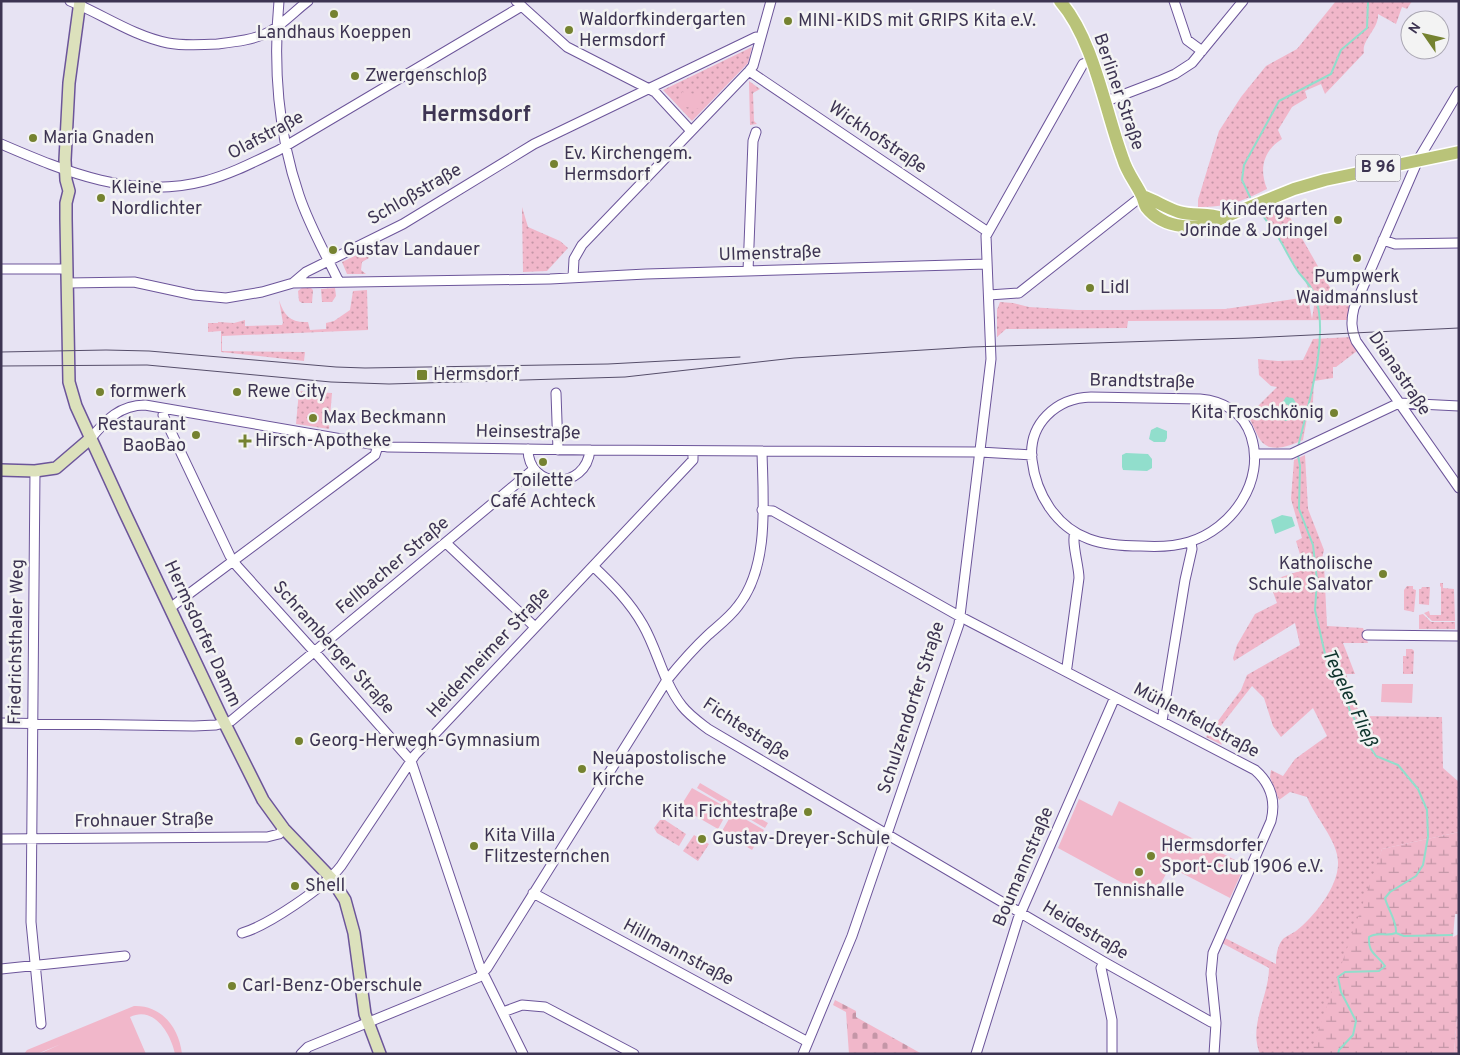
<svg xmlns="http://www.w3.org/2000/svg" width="1460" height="1055" font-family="Overpass,sans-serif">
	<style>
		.green { fill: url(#green-dots) }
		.wetland { fill: url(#wetland-marsh) }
		.cemetery { fill: url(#cemetery-stones) }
		.pitch { fill: #f1b7ca }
		.water { fill: #91decc }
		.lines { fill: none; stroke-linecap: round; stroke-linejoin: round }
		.stream { stroke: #91decc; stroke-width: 2 }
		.street-casing { stroke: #6c559a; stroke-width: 11 }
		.secondary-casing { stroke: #6c559a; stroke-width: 14 }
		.primary-casing { stroke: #fff; stroke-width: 15 }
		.street { stroke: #fff; stroke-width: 9 }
		.secondary { stroke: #dce1bc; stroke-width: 11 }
		.primary { stroke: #b9c379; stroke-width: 12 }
		.tram { stroke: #564e6a; stroke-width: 1 }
		.poi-dot { fill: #758230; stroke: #f3f3f3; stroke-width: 2 }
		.labels { text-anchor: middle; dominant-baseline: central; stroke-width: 5; stroke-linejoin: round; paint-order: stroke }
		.shield { fill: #f3f3f3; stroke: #746d82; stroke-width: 1 }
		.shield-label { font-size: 16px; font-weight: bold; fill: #3d3452 }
		.poi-label { font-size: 18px; fill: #3d3452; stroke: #f3f3f3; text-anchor: start }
		.street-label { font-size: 18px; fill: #3d3452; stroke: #f3f3f3 }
		.water-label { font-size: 19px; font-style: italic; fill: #0f342d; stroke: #f3f3f3 }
		.district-label { font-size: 22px; font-weight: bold; fill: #3d3452; stroke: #f3f3f3 }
	</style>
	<defs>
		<pattern id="green-dots" width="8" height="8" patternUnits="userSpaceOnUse" patternTransform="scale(1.25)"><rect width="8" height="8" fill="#f1b7ca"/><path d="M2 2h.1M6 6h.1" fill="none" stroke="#c496a7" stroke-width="1.8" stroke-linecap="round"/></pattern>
		<pattern id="wetland-marsh" width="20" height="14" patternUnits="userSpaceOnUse" patternTransform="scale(1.25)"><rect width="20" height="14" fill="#f1b7ca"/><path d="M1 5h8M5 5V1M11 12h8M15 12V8" fill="none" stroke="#c496a7"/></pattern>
		<pattern id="cemetery-stones" width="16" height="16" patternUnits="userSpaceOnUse" patternTransform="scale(1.25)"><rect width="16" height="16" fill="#f1b7ca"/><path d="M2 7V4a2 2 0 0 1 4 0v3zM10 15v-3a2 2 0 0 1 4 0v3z" fill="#c496a7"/></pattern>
	</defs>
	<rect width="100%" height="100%" fill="#e7e3f3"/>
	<path class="green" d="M1336,1H1412L1407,9L1402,7L1396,24L1378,14C1379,29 1361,40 1364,53L1325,94L1321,84L1305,91L1307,98L1292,107L1278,130L1282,139C1263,151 1259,169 1267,189C1241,202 1227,207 1198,207V200L1219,131L1241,97L1266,66L1297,49Z
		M752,47L748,63L692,121L663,90Z
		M749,81L760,89L753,93L754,121L757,124L750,125Z
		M1283,205L1332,291L1357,292L1348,313V320L1128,321L1127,328L1006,329L997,337V310L1000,302L1013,303L1029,307L1077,310H1133L1225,309L1308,297L1312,319L1314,306L1305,279L1299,272L1278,236L1260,212Z
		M522,207L528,227L560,241L568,248L547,271L523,272Z
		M365,251L369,258L362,262L361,270L366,274H347L342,262Z
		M303,287H310L313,290L312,303H302L299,301L298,291Z
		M335,288L336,296L332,302H322L321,289Z
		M367,290L368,330L222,336V351L305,352L304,361L221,352V331L208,332V323H218V322L234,323L245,320V326L282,325L283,323L279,300C284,316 291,323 308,322L310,330L326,329V323L334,321L350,310L353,291Z
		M1352,337L1357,351L1336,367H1333V378L1314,381L1313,401L1307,418L1303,440C1292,445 1271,454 1261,441C1256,434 1253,424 1248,416L1277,387L1271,386L1259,375L1258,359L1278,361L1303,360L1313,339Z
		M299,391L332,393L329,429L296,424Z
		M1305,455L1308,509L1324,550L1322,558L1324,565L1327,626L1363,628L1368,643H1343L1355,674H1346L1360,716L1442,717L1443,768L1459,782V832L1382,849L1325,1054H1260C1248,1026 1269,996 1269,968L1222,943L1225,938L1276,964C1276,956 1277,946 1283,939C1286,936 1292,934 1296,931C1314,917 1339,886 1338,862C1338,841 1315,817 1307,797L1290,792L1279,800L1270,777L1271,770L1283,776L1295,759L1327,736L1313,708L1281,737L1273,726L1264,698L1252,686L1216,732L1222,745L1206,737L1241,690L1247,675L1300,645L1295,623L1234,661L1233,658L1237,645L1255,614L1277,603L1269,581L1303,570L1302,561L1296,541L1302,538L1291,499L1294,460Z
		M1440,583H1443V588L1454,589L1455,621H1432L1424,613L1429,611L1430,615H1441V587L1440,586Z
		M1407,586H1413V589L1416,590L1414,612L1404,610V590Z
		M1422,587H1430L1429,605L1419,604V589H1421Z
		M1423,614L1431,622H1455V629H1419V615Z
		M1406,649H1412L1414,651L1413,674H1403V656H1406Z
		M660,820H665L686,834L679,846L657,833L654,828Z
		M694,835L709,844L698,861L683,851Z
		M1459,991V1054H1454Z"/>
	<path class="wetland" d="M1459,832V914H1455L1453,937L1459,934V991L1454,1054H1310L1382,849Z"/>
	<path class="cemetery" d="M835,1000L856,1011V1017L922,1054H849L846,1012L833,1005Z"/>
	<path class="pitch" d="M682,92L702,95L700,109L679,106Z
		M1382,684H1413L1412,703L1381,702Z
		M700,783L768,823L765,828L697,788Z
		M692,788L729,809L718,829L680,807Z
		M1079,799L1112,816L1119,801L1245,865L1230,898L1170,867L1152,899L1058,848Z
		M733,812L764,830L752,850L722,831Z
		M134,1006C161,1005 179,1027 182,1054H175C171,1034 154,1005 130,1017L146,1054H39L61,1044L37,1054H24L27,1050Z"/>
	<path class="water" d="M1286,397L1293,398L1296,403C1295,412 1294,418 1286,421L1278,418V411L1288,408V405L1282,403Z
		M1157,427L1167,431V438L1165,442H1154L1149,439L1151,430Z
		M1126,453L1148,454L1152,459V468L1147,471L1123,470L1122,467V455Z
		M1282,515L1292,517L1295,526L1275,534L1271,520Z"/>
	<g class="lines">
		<path class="stream" d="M1250,197L1242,180L1244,165L1279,101L1331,74L1341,50L1367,28L1368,1
			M1260,212C1266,220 1272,228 1278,237C1285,248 1291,262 1299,273C1306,281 1312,287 1316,298C1329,341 1308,404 1298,447
			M1298,455L1300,466L1299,509L1313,545L1317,580L1315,610L1325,654L1340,679L1350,711L1372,750L1376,756L1398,765L1418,789L1427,810L1428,837L1423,865L1416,876L1390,892L1385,898C1388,910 1397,921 1396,933C1386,937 1377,931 1369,937C1368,954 1376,953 1385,966L1379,971L1345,972L1338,977L1341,992L1356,1021L1353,1035L1339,1050L1338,1054
			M1396,933L1404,936L1452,935"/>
		<g class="street-casing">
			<path id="street" d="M70,1C102,14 133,36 168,43C184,46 201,45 217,44C234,42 254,40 269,32C282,25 296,10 308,1
				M279,1C273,65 278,134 299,195C309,225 325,253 339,282
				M516,1L567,47L655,92L691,131
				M1174,1L1187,40L1202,51
				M749,71L988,232
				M1459,91L1418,160L1354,308C1351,320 1351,329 1356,341L1459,488
				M1104,102L1159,81L1175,74L1192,63L1243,1
				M1,144C66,172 133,200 205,181C231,174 254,162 279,150L522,6
				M1383,240L1395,244L1459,243
				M1,269H66
				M748,271L753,141L756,132
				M573,277L574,259L582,245L749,71L753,66L771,1
				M67,283L134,282L194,295L226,298L262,292L293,283L550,279L646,274L987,264
				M293,283L306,272L403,224L534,144L756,37L760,39
				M989,295L1019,293L1142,196
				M556,393L558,450
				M1091,397L1200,399C1223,401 1243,412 1251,436C1266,481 1232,529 1189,542C1173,547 1157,547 1141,546C1123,546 1105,545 1089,539C1056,527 1036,494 1032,460C1028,424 1056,398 1091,397Z
				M165,409L163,415L230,556L237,566L320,658L411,761L480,967L523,1054
				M91,438C106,420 120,405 145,405L388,447L590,450L980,452L1032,455
				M528,449C528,490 586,491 590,450
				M1255,454H1291L1399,403L1459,406
				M35,471L31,922L41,1024
				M762,510L773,511L959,616L1255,770C1271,784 1276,801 1271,821L1213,953L1211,974L1216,1023L1214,1054
				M446,543L535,627
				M593,566C612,584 630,602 643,625C658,651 663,682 682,706C689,715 699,722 708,729L1104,962L1211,1022L1216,1023
				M170,608L375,455L378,446
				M1367,635L1459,636
				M1065,671L1067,667L1079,578C1079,566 1071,541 1075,533
				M1162,721L1185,580L1192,549L1191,542
				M1,723L194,726L216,725L231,721L534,469
				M1,839L267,837L279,834L284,829
				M533,893L808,1042
				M242,933C267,926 325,887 341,866L415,755L693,460V451
				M1104,962L1101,968L1112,1020V1054
				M1,969L125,956
				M503,1012L522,1005L545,1007L634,1054
				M301,1054L308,1047L479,977L487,968L667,680C680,664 693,649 708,635C718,626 730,617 738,606C770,566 763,500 762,451
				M803,1054L852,936L959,624L991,359L986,236L1083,64L1091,61
				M976,1054L1018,919L1115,697"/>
		</g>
		<g class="secondary-casing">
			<path id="secondary" d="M80,1L69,83L65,160L66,180L69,191L66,203V219L69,382L76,406L124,511L221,716L263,800L284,829L331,878L345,900L354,933L365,1014L380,1054
				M1,470L35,471L56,468L91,438"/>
		</g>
		<g class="primary-casing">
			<path id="primary" d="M1060,1C1094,40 1105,111 1123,159C1127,173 1136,183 1142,196C1144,200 1144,204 1146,207C1163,229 1200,232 1222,218L1294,189L1325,180L1459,152
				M1142,196C1155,200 1166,208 1179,212C1193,216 1208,213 1222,218"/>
		</g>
		<use href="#street" class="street"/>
		<use href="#secondary" class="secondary"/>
		<use href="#primary" class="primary"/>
		<path class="tram" d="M1,352L106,350L149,351L336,367L365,368L608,364L740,357
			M1,366L147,365L331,382L389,384L625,377L794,358L972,347L1248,338L1459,328"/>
	</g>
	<g class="poi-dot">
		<circle cx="334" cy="14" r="5"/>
		<circle cx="788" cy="21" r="5"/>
		<circle cx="569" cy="30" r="5"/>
		<circle cx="355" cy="76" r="5"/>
		<circle cx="33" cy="138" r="5"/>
		<circle cx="554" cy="164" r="5"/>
		<circle cx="101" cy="198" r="5"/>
		<circle cx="1338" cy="220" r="5"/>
		<circle cx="333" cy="250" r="5"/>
		<circle cx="1357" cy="258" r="5"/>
		<circle cx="1090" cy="288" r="5"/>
		<rect x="416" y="369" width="12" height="12" rx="2.5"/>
		<circle cx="100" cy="392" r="5"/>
		<circle cx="237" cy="392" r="5"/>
		<circle cx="1334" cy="413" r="5"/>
		<circle cx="313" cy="418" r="5"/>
		<circle cx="196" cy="435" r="5"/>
		<path d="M242.5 433.5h5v5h5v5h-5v5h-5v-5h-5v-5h5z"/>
		<circle cx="543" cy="462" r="5"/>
		<circle cx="1383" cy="574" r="5"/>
		<circle cx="299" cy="741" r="5"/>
		<circle cx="582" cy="769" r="5"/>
		<circle cx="808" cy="812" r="5"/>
		<circle cx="702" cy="839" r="5"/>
		<circle cx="474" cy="846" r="5"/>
		<circle cx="1151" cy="856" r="5"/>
		<circle cx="1139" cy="872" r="5"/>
		<circle cx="295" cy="886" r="5"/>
		<circle cx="232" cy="986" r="5"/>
	</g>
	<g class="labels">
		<rect class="shield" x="1355.5" y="154.5" width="45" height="27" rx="4"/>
		<g class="shield-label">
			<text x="1378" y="168">B 96</text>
		</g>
		<g class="poi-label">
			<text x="579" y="20">Waldorfkindergarten<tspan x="579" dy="21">Hermsdorf</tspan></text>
			<text x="798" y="21">MINI-KIDS mit GRIPS Kita e.V.</text>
			<text x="334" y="33" text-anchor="middle">Landhaus Koeppen</text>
			<text x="365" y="76">Zwergenschloß</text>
			<text x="43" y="138">Maria Gnaden</text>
			<text x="564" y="154">Ev. Kirchengem.<tspan x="564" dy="21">Hermsdorf</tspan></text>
			<text x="111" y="188">Kleine<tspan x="111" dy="21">Nordlichter</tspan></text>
			<text x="1328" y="210" text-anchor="end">Kindergarten<tspan x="1328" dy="21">Jorinde &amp; Joringel</tspan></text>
			<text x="343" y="250">Gustav Landauer</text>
			<text x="1357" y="277" text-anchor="middle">Pumpwerk<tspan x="1357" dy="21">Waidmannslust</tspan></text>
			<text x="1100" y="288">Lidl</text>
			<text x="433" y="375">Hermsdorf</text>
			<text x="110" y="392">formwerk</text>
			<text x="247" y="392">Rewe City</text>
			<text x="1324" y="413" text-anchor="end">Kita Froschkönig</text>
			<text x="323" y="418">Max Beckmann</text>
			<text x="186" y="425" text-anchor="end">Restaurant<tspan x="186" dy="21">BaoBao</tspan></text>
			<text x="255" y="441">Hirsch-Apotheke</text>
			<text x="543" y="481" text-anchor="middle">Toilette<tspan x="543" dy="21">Café Achteck</tspan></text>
			<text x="1373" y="564" text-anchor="end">Katholische<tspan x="1373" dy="21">Schule Salvator</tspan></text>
			<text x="309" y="741">Georg-Herwegh-Gymnasium</text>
			<text x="592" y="759">Neuapostolische<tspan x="592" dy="21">Kirche</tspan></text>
			<text x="798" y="812" text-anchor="end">Kita Fichtestraße</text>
			<text x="484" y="836">Kita Villa<tspan x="484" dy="21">Flitzesternchen</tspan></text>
			<text x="712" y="839">Gustav-Dreyer-Schule</text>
			<text x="1161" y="846">Hermsdorfer<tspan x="1161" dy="21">Sport-Club 1906 e.V.</tspan></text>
			<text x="305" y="886">Shell</text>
			<text x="1139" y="891" text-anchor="middle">Tennishalle</text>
			<text x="242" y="986">Carl-Benz-Oberschule</text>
		</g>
		<g class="street-label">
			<text transform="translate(1118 92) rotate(71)">Berliner Straße</text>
			<text transform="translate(266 136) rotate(-28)">Olafstraße</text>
			<text transform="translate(877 138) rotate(34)">Wickhofstraße</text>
			<text transform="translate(415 195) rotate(-30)">Schloßstraße</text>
			<text transform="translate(770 254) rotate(-2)">Ulmenstraße</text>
			<text transform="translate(1399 374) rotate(56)">Dianastraße</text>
			<text transform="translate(1142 382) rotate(1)">Brandtstraße</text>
			<text transform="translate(528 433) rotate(1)">Heinsestraße</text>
			<text transform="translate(393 566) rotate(-40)">Fellbacher Straße</text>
			<text transform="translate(202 634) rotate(65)">Hermsdorfer Damm</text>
			<text transform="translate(17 642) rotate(-89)">Friedrichsthaler Weg</text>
			<text transform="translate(333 648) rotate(48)">Schramberger Straße</text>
			<text transform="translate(489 653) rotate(-47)">Heidenheimer Straße</text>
			<text transform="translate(912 708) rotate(-72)">Schulzendorfer Straße</text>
			<text transform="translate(1196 721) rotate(28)">Mühlenfeldstraße</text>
			<text transform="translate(746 730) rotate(33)">Fichtestraße</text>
			<text transform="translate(144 821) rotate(-1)">Frohnauer Straße</text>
			<text transform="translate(1024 867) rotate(-67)">Boumannstraße</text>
			<text transform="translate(1085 931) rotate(31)">Heidestraße</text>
			<text transform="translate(678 953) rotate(28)">Hillmannstraße</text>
		</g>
		<g class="water-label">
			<text transform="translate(1349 698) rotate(65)">Tegeler Fließ</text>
		</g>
		<g class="district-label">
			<text x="476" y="115">Hermsdorf</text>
		</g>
	</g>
	<rect width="1460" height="1055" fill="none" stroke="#3d3452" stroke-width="5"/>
	<g transform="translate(1425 35) rotate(304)"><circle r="24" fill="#f3f3f3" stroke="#aaa7b3"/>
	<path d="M0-4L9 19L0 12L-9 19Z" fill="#758230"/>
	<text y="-8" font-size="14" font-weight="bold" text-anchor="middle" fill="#3d3452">N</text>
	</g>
</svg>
